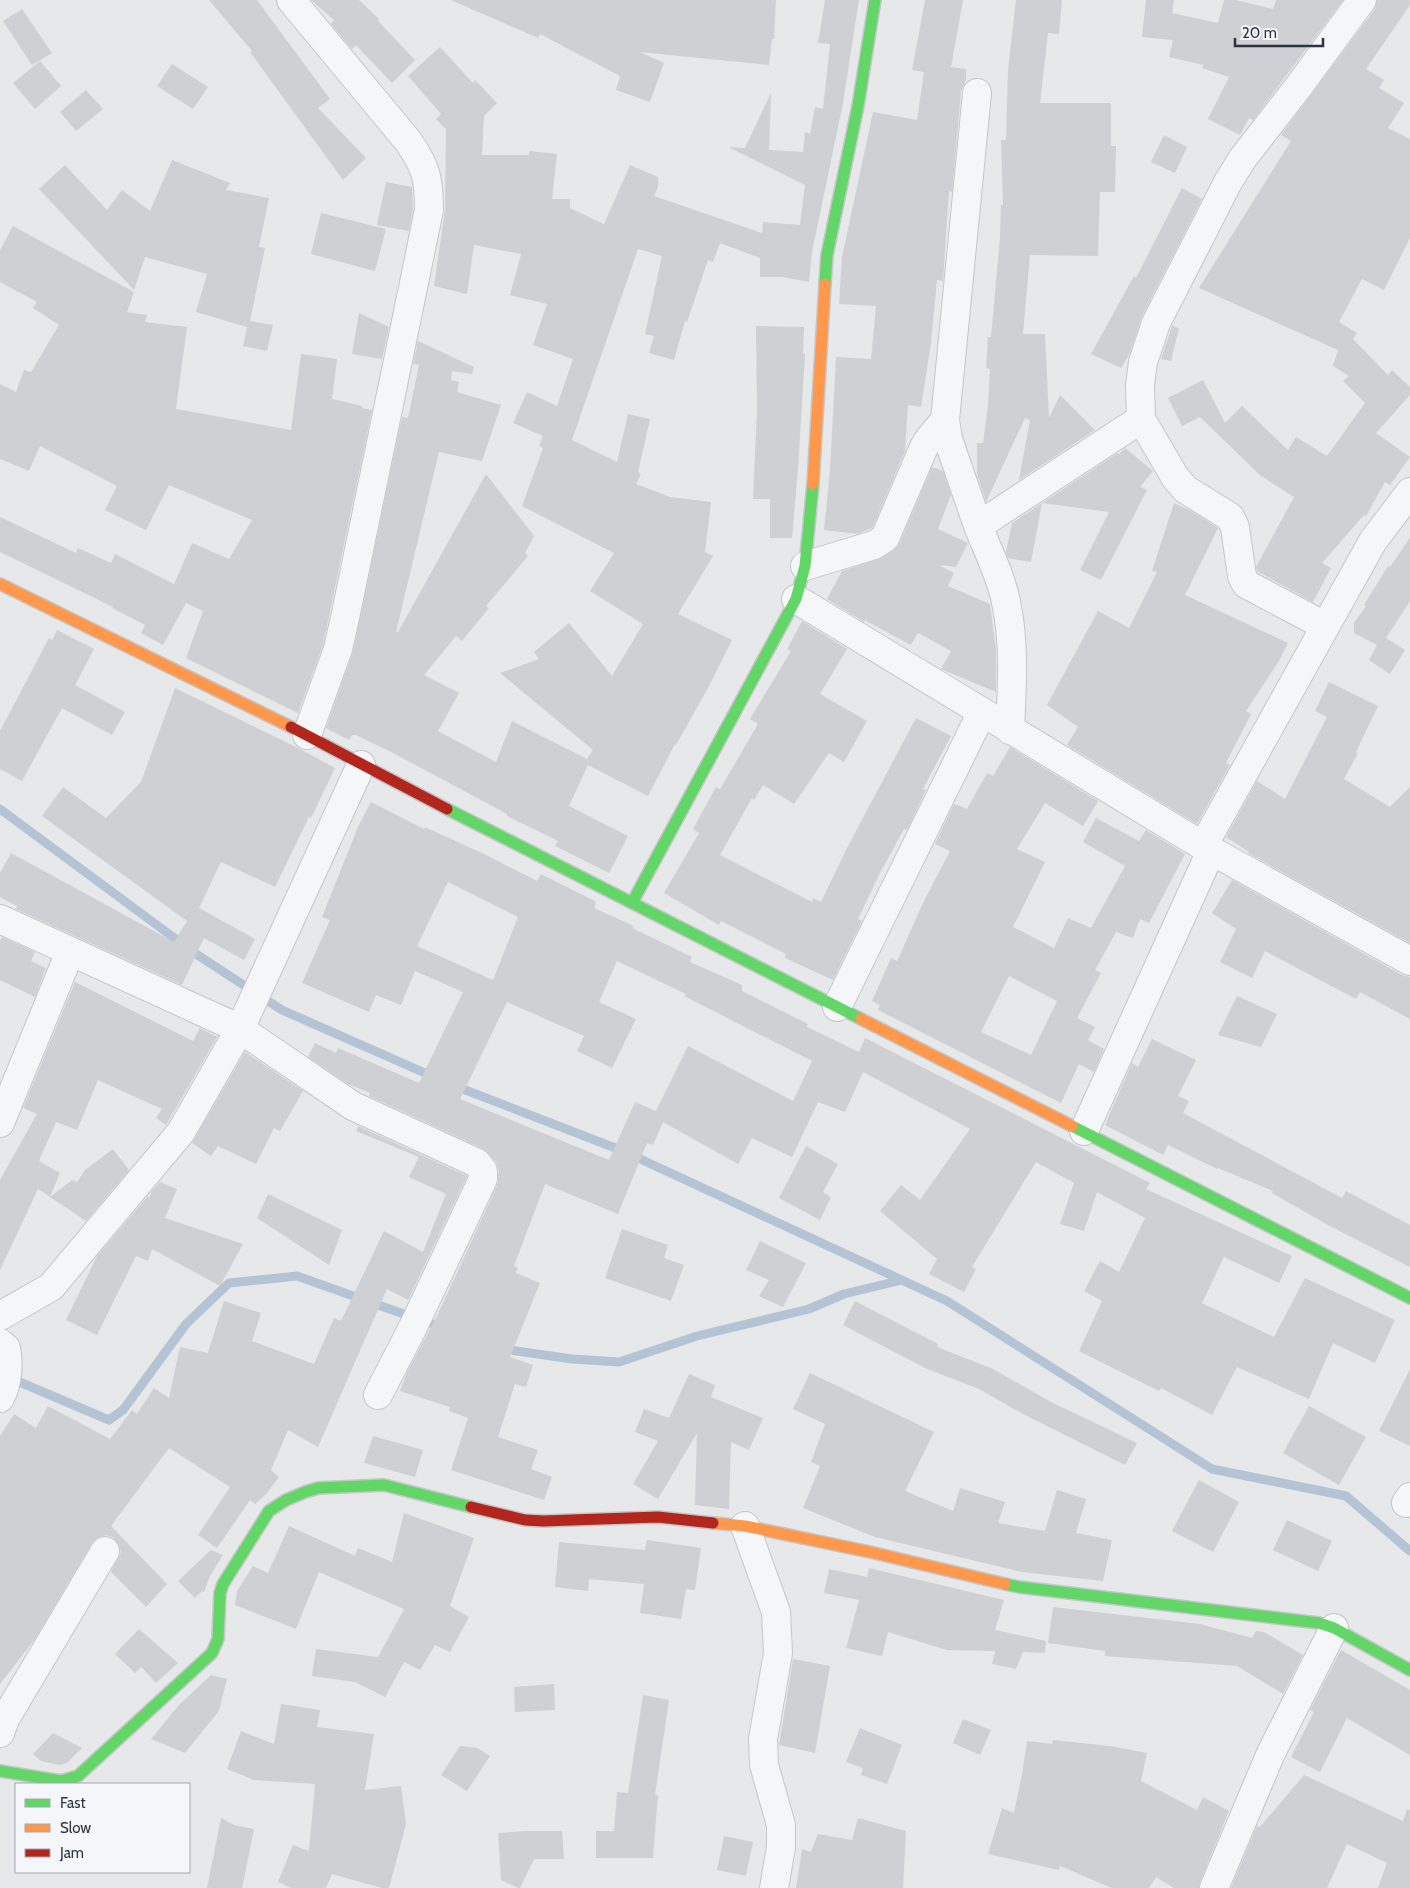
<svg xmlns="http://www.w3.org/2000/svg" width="1410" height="1888" font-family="Cabin,sans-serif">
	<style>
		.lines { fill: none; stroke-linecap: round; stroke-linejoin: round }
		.stream { stroke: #b4c4d5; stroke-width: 9 }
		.building { fill: #ced0d3; fill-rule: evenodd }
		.street-casing { stroke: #c4c6c8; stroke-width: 30 }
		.fast-casing { stroke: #c4c6c8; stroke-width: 14 }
		.slow-casing { stroke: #c4c6c8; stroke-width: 14 }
		.jam-casing { stroke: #c4c6c8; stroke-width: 14 }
		.street { stroke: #f5f6f7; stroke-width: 28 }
		.fast { stroke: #63d668; stroke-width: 11 }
		.slow { stroke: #ff974d; stroke-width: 11 }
		.jam { stroke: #b3261e; stroke-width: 11 }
	</style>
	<rect width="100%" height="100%" fill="#e6e8ea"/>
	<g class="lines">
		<path class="stream" d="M0,809L196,954L282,1010L434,1077
			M455,1086L623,1151L947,1301L1212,1469L1346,1496L1410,1551
			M503,1349L572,1359L619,1362L697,1336L809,1309L844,1294L902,1280
			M10,1378L109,1420L123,1410L186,1324L229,1283L297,1276L443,1328"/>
	</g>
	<path class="building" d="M209,0H257L330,99L318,108L366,158L343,180L250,52L252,51Z
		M311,0H359L379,19L378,21L415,60L392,83L356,45L352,49L351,48L331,24L334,20Z
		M451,0H776L774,39H772L769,65L640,52L664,63L650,102L616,90L620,76L540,34L538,38Z
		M825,0H859L843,103L812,252L809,282L782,277H760V258L720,243L713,262L708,260L687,322L685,321L674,360L649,353L654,336L645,334L662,256L638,249L572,440L617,462L628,414L650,419L638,472L641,474L636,484L670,497L711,502L705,552L713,556L678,614L732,640L708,688L676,745L675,744L648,796L588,765L569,806L628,836L609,873L555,846L558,841L507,816V814L395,754L356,735H352L349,740L326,728L353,652L402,417L408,418L419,365L413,364L418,341L474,367L472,374L452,371L451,380L459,382L457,392L501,405L482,461L439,452L396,632H398L486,474L534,536L525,553L528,556L486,606L489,608L462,641L456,636L424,675L459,693L438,731L496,762L512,721L587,759L593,750L500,673L539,659L534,652L569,623L612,676L643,624L590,591L614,553L522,506L543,448L539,446L543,436L513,423L527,392L557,406L573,359L533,345L547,304L510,295L521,254L474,245L467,294L434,286L445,210L446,129L436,119L441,114L408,76L440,47L473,83L475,80L497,103L484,116L482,155H529V151L557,154L552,199H570V208L604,224L630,165L658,177V187L654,196L762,233L763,222L800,225L805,185L730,148V147L745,148L771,93L769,150L803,152L805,132L810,134L815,107L823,109L830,44L818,43Z
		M925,0H963L951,67L966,69V80L961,91L952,192L949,191L943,281L937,280L931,343L921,407L908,405L905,451L873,527L858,534L824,530L830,471L836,357L871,359L876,306L839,304L842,257L873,112L917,120L924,72L912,70Z
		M1016,0H1062L1059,34L1048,33L1040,103H1111V146H1116L1115,192H1100L1098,256L1030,255L1023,334H1045L1049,418L1060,395L1095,430L1019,480L1030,420L1025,418L986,502L977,474V443H983L988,405L990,369L986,368L988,337H991L1000,238L1001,205H1003L1001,140H1006L1008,70Z
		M1146,0H1174L1172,13L1218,23L1224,0H1236L1273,9L1276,0H1343L1253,120L1249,118L1240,135L1208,119L1229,77L1202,68L1204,65L1169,57L1173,40L1142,37Z
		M1377,0H1410V5L1366,69L1384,80L1379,88L1404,103L1388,128L1410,139V238L1384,290L1362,279L1339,322L1357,333L1353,339L1388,375L1392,370L1410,387V395L1376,433L1410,457L1390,485L1385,482L1366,516L1364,515L1322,563L1331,568L1313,602L1257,571L1256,567L1294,497L1261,476L1200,417L1182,426L1168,398L1203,380L1225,423L1242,406L1288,450L1296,437L1327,456L1365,403L1343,381L1349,376L1333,366L1338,350L1199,288L1291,141L1281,135L1375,9Z
		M22,9L52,53L32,65L3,21Z
		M40,61L61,86L35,109L13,83Z
		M172,64L208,87L193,109L157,86Z
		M86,90L103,109L76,131L60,112Z
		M1164,135L1187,147L1175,173L1151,162Z
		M172,160L230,183L226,190L269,198L259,247L265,248L250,321L273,325L267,351L243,346L247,327L196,312L207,274L145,257L134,290L39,189L65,165L107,210L122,190L150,211Z
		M386,182L412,187L413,209L409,231L377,225Z
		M1182,188L1202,199L1142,316L1130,353L1121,368L1091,354L1134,276L1136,278Z
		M321,213L386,229L375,271L311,254Z
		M13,226L134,292L127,312L147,315L145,322L187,327L176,409L291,430L301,354L337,359L332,399L362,406V408L372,410L323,645L298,713L186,658L203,611L186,603L163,645L141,633L145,625L112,608L113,607L0,552V517L76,553L78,548L111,563L115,554L174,584L192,543L229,559L252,520L169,485L146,530L105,510L117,486L40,446L29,471L0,459V384L16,392L24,370L31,372L59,325L33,308L37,302L0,282V250Z
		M359,313L389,327L382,359L352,354Z
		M756,326L804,327L803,354H805L798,469L792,538H770V499H753L757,410Z
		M1172,326L1179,328L1171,361L1161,359Z
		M1125,448L1153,471L1140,487L1147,490L1101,580L1080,570L1109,512L1042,503L1031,562L1008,558L1006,552L1012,523L1118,453L1119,454Z
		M932,467L943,471L951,495L938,529L968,543L956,567L939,565L954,573L948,586L990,604L996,650V692L941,669L951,651L918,633L911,645L868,622L865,620L864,622L827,599L842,571L882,558L893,551L899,545Z
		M1174,503L1191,511L1218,528L1185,595L1288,643L1279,661L1246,711L1251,714L1226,763L1230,765L1197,824L1067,745L1078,727L1047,705L1098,611L1129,628L1157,572L1152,571Z
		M1410,538V601L1386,638L1405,650L1390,674L1369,660L1377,645L1354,633V623L1366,606L1364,605L1388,566L1390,567Z
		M802,621L847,649L820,694L867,721L844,762L829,753L794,804L763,785L754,800L752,798L720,855L812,902L813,898L821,902L847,848L916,718L951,736L923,789L926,790L907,830L904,829L880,873L858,919L862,921L833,980L785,958L786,954L721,921L719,925L664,893L699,833L693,829L716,787L720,789L758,724L750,719L791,651L787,649Z
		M57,630L94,649L75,685L125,712L112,735L62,708L22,781L0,769V731L49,638L52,640Z
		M1329,682L1378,706L1356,752L1358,753L1344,779L1390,807L1410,787V943L1248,853L1249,852L1226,837L1257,781L1285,799L1327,717L1315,711Z
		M175,688L300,749L335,768L311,818L309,817L275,887L221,862L199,908L255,939L244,960L204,938L182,985L16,909L17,906L0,897V873L11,853L174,942L187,921L42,816L63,787L106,818L141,782Z
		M1010,747L1098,801L1083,826L1045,803L1017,849L1045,862L1013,927L1054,948L1068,918L1091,928L1125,866L1083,842L1096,818L1139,841L1146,830L1185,854L1149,923L1140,919L1133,938L1116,932L1095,970L1101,973L1077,1018L1095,1027L1088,1040L1104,1049L1094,1072L1079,1064L1061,1103L878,1010L880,1005L872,1001L891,958L897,961L923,903L950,851L935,844L954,804L967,809L987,773L993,776ZM1009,976L1057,1001L1031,1055L981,1032Z
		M371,802L424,829L425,827L484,854L537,881L541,874L595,901L596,903L594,908L634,926L632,928L692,957L690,962L742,985V991L808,1024L807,1027L859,1052L865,1038L1150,1183L1146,1189L1292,1256L1279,1283L1224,1257L1202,1303L1274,1337L1305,1278L1395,1320L1375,1363L1333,1343L1309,1399L1237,1367L1212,1415L1161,1388L1159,1391L1079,1351L1102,1301L1084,1291L1100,1261L1119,1272L1145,1218L1097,1192L1084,1231L1060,1224L1074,1183L1036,1162L972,1267L976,1269L964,1292L929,1274L937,1259L880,1211L901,1185L920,1200L970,1129L863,1072L845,1112L818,1102L792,1157L752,1138L738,1164L663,1122L653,1145L647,1143L618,1214L545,1184L514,1266L518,1268L516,1273L540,1283L510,1357L533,1365L526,1387L515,1384L498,1437L538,1450L531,1469L552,1477L544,1500L451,1470L468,1418L449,1411L450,1407L400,1391L407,1372L437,1316L497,1186L499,1171L496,1162L484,1149L369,1096L370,1093L348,1084L308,1057L315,1043L336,1053L338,1048L419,1083L463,992L415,971L401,1005L376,995L369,1012L302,983L330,920L322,917L358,827ZM448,882L518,917L493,980L417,946ZM617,961L686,994L684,996L812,1061L793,1101L688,1046L656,1111L635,1102L609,1160L460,1099L507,1002L584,1036L577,1051L612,1068L636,1019L599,1002Z
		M1232,880L1402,975L1410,977V1019L1360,992L1356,999L1265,951L1252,978L1220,962L1236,929L1212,913Z
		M2,937L35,952L31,961L46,968L35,997L0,980V941Z
		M75,982L193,1041L200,1028L217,1037L166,1125L156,1118L162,1109L98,1080L77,1130L56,1122L39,1161L60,1173L50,1197L72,1180L77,1182L85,1170L113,1149L129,1170L86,1221L38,1189L0,1270V1180L37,1114L23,1108Z
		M1237,996L1277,1014L1261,1047L1218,1035Z
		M1152,1039L1196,1060L1178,1096L1189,1101L1183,1113L1342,1198L1346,1191L1410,1225V1267L1328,1225L1272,1193L1273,1191L1218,1168L1217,1169L1168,1145L1163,1155L1105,1125L1132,1063L1138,1067Z
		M245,1052L303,1091L280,1131L274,1128L256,1164L218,1146L211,1156L192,1143Z
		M358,1126L467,1176L408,1300L387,1289L318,1447L288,1430L271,1470L279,1477L267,1493L255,1504L250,1500L217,1548L198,1535L230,1487L169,1448L111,1526L167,1584L146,1607L111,1572L121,1552L118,1543L113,1537L106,1535L97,1538L92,1543L35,1639L0,1684V1436L14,1414L36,1428L48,1406L110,1439L132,1410L137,1414L154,1388L169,1398L180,1347L208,1353L224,1301L261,1313L252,1341L314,1364L334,1318L341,1321L384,1231L423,1252L446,1194L409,1177L419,1157L356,1131Z
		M806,1146L838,1164L823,1192L831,1197L820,1220L779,1198Z
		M160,1182L177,1189L165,1218L243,1244L220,1286L152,1249L148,1261L136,1256L97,1335L66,1320L97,1256L148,1196L149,1198L152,1191Z
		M268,1194L342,1230L329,1265L257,1218Z
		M622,1229L668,1245L664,1258L684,1265L671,1301L605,1278Z
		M760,1241L806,1263L783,1307L759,1296L769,1280L746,1270Z
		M855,1301L938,1344L937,1347L993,1369L1051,1402L1137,1443L1125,1465L1023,1414L979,1389L925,1368L843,1325Z
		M1410,1369V1446L1379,1431Z
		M810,1373L934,1432L905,1491L953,1511L960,1488L1005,1502L998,1523L1045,1531L1057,1490L1086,1499L1076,1533L1112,1540L1103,1581L1022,1572L875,1537L803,1508L820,1466L811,1462L825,1424L793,1409Z
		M689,1374L715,1385L711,1397L763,1418L749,1450L731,1442L729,1509L695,1505L697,1433L658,1499L633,1484L658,1441L635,1432L644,1409L669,1418Z
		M1309,1406L1366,1437L1339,1485L1283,1453Z
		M373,1436L423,1450L415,1477L364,1463Z
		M1199,1480L1239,1502L1213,1552L1172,1531Z
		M404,1513L474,1538L450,1606L469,1617L450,1652L435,1645L420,1670L404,1662L385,1697L355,1682L312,1676L316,1649L378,1657L404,1609L319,1572L296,1629L235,1605L237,1591L253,1566L268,1573L289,1526L355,1556L358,1548L392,1562Z
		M1287,1520L1332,1541L1318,1571L1273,1550Z
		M647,1540L701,1548L695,1590L686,1589L681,1619L640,1613L644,1584L589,1579L588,1591L555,1587L559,1542L645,1550Z
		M211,1550L223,1555L210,1576L204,1592L202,1591L195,1598L178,1581Z
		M869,1568L1004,1600L995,1630L1046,1641L1045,1653L1023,1652L1016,1669L992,1664L995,1651L947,1650L888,1632L882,1656L846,1648L859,1600L824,1593L829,1569L867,1577Z
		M1053,1607L1200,1624L1252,1638L1256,1631L1264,1632L1303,1655L1283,1694L1237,1666L1105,1656V1651L1048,1643Z
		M139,1629L178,1663L156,1683L141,1667L135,1673L115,1654Z
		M1341,1650L1410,1690V1755L1347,1718L1320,1772L1291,1757L1314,1712L1310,1710Z
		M793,1659L830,1666L815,1753L779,1745Z
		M211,1675L227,1679L219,1711L185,1753L151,1739L179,1705Z
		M554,1684L555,1710L515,1712L514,1687Z
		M643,1695L669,1700L655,1795H658L653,1858H596V1831H614L617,1792L628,1793Z
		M281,1704L320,1710L317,1727L374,1734L365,1790L401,1786L406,1824L389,1888H382L332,1874L326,1888H291L278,1882L293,1845L309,1851L315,1784L254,1780L227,1769L241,1731L274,1744Z
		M963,1719L991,1730L980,1755L953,1743Z
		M860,1728L902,1745L887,1784L861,1775L863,1768L846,1762Z
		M53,1733L82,1748L67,1763L60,1765L41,1761L33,1754Z
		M1053,1740L1110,1746L1147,1753L1141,1781L1197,1810L1203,1797L1229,1811L1200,1882L1199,1888H1174L1156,1877L1149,1888H1112L1060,1866L1059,1870L988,1854L1002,1808L1014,1813L1023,1769L1027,1741L1052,1744Z
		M460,1746L477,1748L490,1756L467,1791L441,1775Z
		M1304,1775L1403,1821L1407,1809L1410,1810V1888H1378L1387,1863L1347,1844L1327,1888H1231L1257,1826L1260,1827Z
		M221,1818L234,1825L254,1829L242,1888H207Z
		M858,1818L906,1831L903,1888H796L802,1849L811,1852L818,1834L852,1840Z
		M527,1831H562L564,1859H534L520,1888H518L501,1880L498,1833Z
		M724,1836L753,1842L746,1876L717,1870Z"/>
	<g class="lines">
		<g class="street-casing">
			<path id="street" d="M291,0L408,141C426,167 429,178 429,210L346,613L338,649L307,735
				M977,93L945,420L948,439L978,526
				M1141,419L1175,477L1185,489L1230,517L1235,527L1242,576L1246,584L1325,626
				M805,566L874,545L885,538L924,447L929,439L945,420
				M796,599L1203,846L1410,961
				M1010,730C1012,687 1015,644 1006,602C1001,576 988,551 978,526L1141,419L1140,385L1143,362L1156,323L1228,182L1243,158L1299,86L1362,0
				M1203,846L1373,541L1410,492
				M0,919L240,1029L353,1106L477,1163L483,1171V1179L413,1327L378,1395
				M837,1007L982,712
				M0,1123L70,952
				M1084,1131L1211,851
				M0,1316L51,1287L181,1132L240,1029L361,765
				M0,1343L6,1348C9,1364 8,1383 0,1398
				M1406,1503L1410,1497
				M745,1526L776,1612L778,1653L763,1739L764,1765L781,1825V1847L774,1888
				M0,1733L5,1719L105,1551
				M1214,1888L1271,1753L1334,1628"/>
		</g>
		<g class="fast-casing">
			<path id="fast" d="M825,284L827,255L858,106L875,0
				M447,809L861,1019
				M632,903L796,599L805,566L813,484
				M1072,1126L1410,1298
				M1005,1584L1019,1587L1319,1623L1334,1628L1410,1670
				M0,1771L61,1781L78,1776L212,1653L218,1639L220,1593L223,1584L269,1511L286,1500L305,1492L318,1488L384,1485L471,1507"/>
		</g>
		<g class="slow-casing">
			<path id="slow" d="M813,484L825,284
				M0,584L291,727
				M861,1019L1072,1126
				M713,1523L745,1526L870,1552L1005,1584"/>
		</g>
		<g class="jam-casing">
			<path id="jam" d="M291,727L447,809
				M471,1507L525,1520L543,1521L658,1517L713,1523"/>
		</g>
		<use href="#street" class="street"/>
		<use href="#fast" class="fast"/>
		<use href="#slow" class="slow"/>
		<use href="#jam" class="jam"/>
	</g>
	<rect x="15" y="1783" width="175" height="90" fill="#f4f6f9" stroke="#a4a8b1"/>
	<rect x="25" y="1799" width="25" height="8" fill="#63d668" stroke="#a4a8b1"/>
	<text x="60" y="1808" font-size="15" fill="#2b3445">Fast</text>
	<rect x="25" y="1824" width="25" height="8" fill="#ff974d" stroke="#a4a8b1"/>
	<text x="60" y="1833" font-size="15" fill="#2b3445">Slow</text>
	<rect x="25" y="1849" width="25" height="8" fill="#b3261e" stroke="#a4a8b1"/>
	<text x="60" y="1858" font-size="15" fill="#2b3445">Jam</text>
	<path d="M1235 38v8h88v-8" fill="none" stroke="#2b3445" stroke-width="2.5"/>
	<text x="1242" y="38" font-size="15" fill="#2b3445" stroke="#f4f6f9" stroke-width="4" paint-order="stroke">20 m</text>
</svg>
